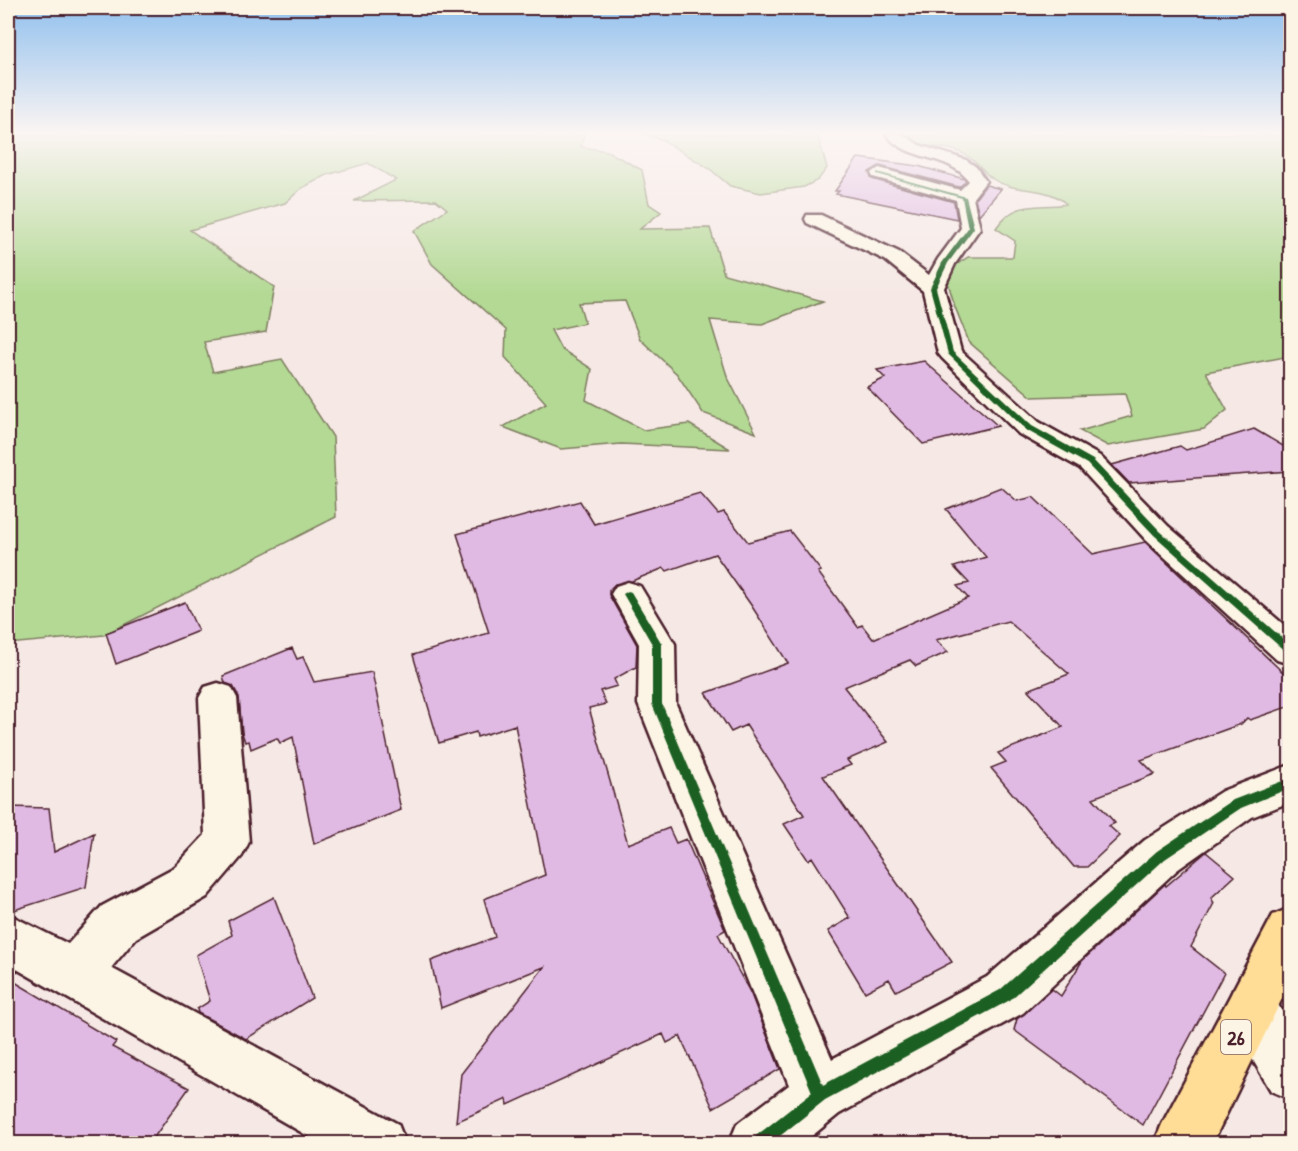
<svg xmlns="http://www.w3.org/2000/svg" width="1298" height="1151" font-family="'Patrick Hand',sans-serif">
	<style>
		.green { fill: #b3d994; stroke: #7e7c60; stroke-width: 1.5 }
		.building { fill: #e0bae3; stroke: #4a1f2b; stroke-width: 1.5 }
		.lines { fill: none; stroke-linecap: round; stroke-linejoin: round }
		.minor-casing { stroke: #4a1f2b; stroke-width: 5 }
		.primary-casing { stroke: #4a1f2b; stroke-width: 5 }
		.minor { fill: #fcf5e5; fill-rule: evenodd }
		.primary { fill: #ffdd96; fill-rule: evenodd }
		.cycleway-casing { stroke: #fcf5e5; stroke-width: 4 }
		.cycleway { fill: #1b5e20; fill-rule: evenodd }
		.labels { text-anchor: middle; dominant-baseline: central; stroke-width: 4.5; stroke-linejoin: round; paint-order: stroke }
		.shield { fill: #fcf5e5; stroke: #7f5f63; stroke-width: 1.5 }
		.shield-label { font-size: 20px; font-weight: bold; fill: #4a1f2b }
	</style>
	<rect width="100%" height="100%" fill="#f6e9e5"/>
	<filter id="ink" filterUnits="userSpaceOnUse"><feTurbulence type="fractalNoise" baseFrequency=".0167" numOctaves="2"/><feDisplacementMap in="SourceGraphic" scale="12" xChannelSelector="R" yChannelSelector="G"/><feConvolveMatrix kernelMatrix="1 2 1 2 8 2 1 2 1" color-interpolation-filters="sRGB"/></filter>
	<g filter="url(#ink)">
		<path class="green" d="M8,134H584L581,147L607,151L642,170L649,204L661,212L640,229L710,228L724,274L823,301L762,324L710,320L727,376L756,433L703,413L677,374L640,339L625,301L579,303L585,323L551,330L561,349L592,369L586,400L643,430L689,424L730,449L621,444L561,449L503,427L546,403L505,357L506,330L432,264L414,231L447,209L436,200L354,201L396,180L368,163L327,175L302,188L285,203L190,230L274,287L266,332L204,342L213,372L282,359L333,437L336,517L104,635L8,644Z
			M644,134H817L827,168L818,180L804,187L761,193L730,186L710,169L663,140Z
			M907,134H1290V356L1206,372L1227,410L1204,429L1108,446L1080,431L1132,416L1125,394L1032,397L969,342L955,307L945,272L968,257H1013L1015,241L996,228C1016,199 1038,209 1066,204C1049,185 1015,194 993,179C979,170 976,157 957,151C939,144 919,152 907,134Z"/>
		<path class="building" d="M858,158L918,166L964,179L966,181L959,187L880,166L869,172L872,179L954,202L957,219L836,194L839,191H835Z
			M986,185L1001,189L979,215L975,199Z
			M924,361L998,426L923,444L867,387L885,378L877,370Z
			M1254,429L1290,450V471L1129,483L1112,465L1180,446L1186,450Z
			M1001,487L1017,501L1033,497L1093,554L1145,542L1290,679V706L1250,720L1247,718L1241,724L1141,760L1155,774L1093,798L1115,823L1109,826L1120,836L1087,867H1074L991,768L1006,762L998,753L1063,727L1028,690L1069,674L1008,621L936,640L948,652L916,666L910,660L844,687L888,742L847,760L851,765L823,776L952,962L896,991L889,979L865,992L828,931L850,918L812,857L808,860L784,824L804,815L746,725L731,732L706,693L788,663L751,605L715,554L667,571L664,568L632,581L615,584L609,590V595L637,645L636,667L614,679L617,686L600,691L606,704L589,708L628,844L669,828L676,843L686,839L725,930L718,934L751,994L780,1069L713,1108L680,1036L667,1043L663,1034L508,1105L507,1099L456,1122L461,1074L544,967L441,1008L431,961L495,937L484,899L545,875L515,725L477,737L476,732L439,743L413,655L489,633L457,534L580,501L594,524L700,493L718,514L724,512L748,542L790,531L821,571L818,572L858,627L862,625L873,639L968,598L957,586L969,583L954,567L986,557L946,509Z
			M185,602L198,631L116,664L106,633Z
			M292,648L297,659L303,657L314,682L372,672L401,810L314,844L293,737L280,743L277,738L251,749L249,741L245,742L242,733L239,697L233,686L225,683L223,676Z
			M8,807L49,808L54,852L94,833L86,887L8,912Z
			M1206,852L1235,876L1211,898L1214,903L1191,947L1224,973L1143,1125L1014,1030L1017,1019L1052,989L1061,996L1082,961L1165,884L1166,886Z
			M274,897L312,998L246,1039L198,1013L197,1009L210,1001L196,955L232,935L228,921Z
			M8,978L116,1042L112,1047L189,1088L150,1143H8Z"/>
		<g class="lines">
			<g class="minor-casing">
				<path id="minor" d="M886,134H902L919,145L966,160L976,167L986,181L973,198L980,228L955,264L944,288L961,351L1039,422L1100,456L1168,526L1290,630V664L1277,660L1146,540L1080,468L1019,434L942,358L938,353L923,291L885,260L807,223L805,219L807,215H821L899,252L929,275L938,259L961,228L956,200L873,177L871,173L879,168L960,190L969,181C949,153 907,162 886,134Z
					M628,582L640,586L675,644L676,704L832,1059L987,977L1145,840L1222,791L1290,765V802L1252,817L1177,870L1023,1013L839,1114L802,1144H729L737,1124L789,1085L638,704L639,644L611,594L616,586Z
					M218,683L231,687L237,698L249,842L242,856L207,897L136,938L111,968L398,1124L406,1144H322L8,964V914L68,944L102,906L175,867L205,835L199,698L205,687Z
					M1251,983L1269,990L1290,1024V1099L1271,1091L1233,1026L1226,1008L1233,990Z"/>
			</g>
			<g class="primary-casing">
				<path id="primary" d="M1290,908V982L1212,1144H1154L1162,1124L1273,915Z"/>
			</g>
			<use href="#minor" class="minor"/>
			<use href="#primary" class="primary"/>
			<g class="cycleway-casing">
				<path id="cycleway" d="M877,172L966,197L974,228L948,263L936,288L953,352L1032,426L1093,460L1160,531L1290,645V654L1287,653L1154,535L1087,464L1026,430L948,354L930,288L942,263L968,228L962,198L877,174Z
					M628,591L631,592L662,644V704L823,1085L1000,990L1157,851L1233,800L1290,778V788L1241,808L1165,859L1010,1000L825,1100L770,1144H750L752,1139L812,1092L652,704V644L623,594Z"/>
			</g>
			<use href="#cycleway" class="cycleway"/>
		</g>
	</g>
	<linearGradient id="sky" x2="0" y2="1"><stop stop-color="#91c0ee"/><stop offset="0.45" stop-color="#fbf5f3"/><stop offset="1" stop-color="#fbf5f3" stop-opacity="0"/></linearGradient>
	<rect width="1298" height="295" fill="url(#sky)"/>
	<g class="labels">
		<rect class="shield" x="1221" y="1020" width="30" height="34" rx="4.5"/>
		<g class="shield-label">
			<text x="1236" y="1037">26</text>
		</g>
	</g>
	<rect width="1298" height="1151" fill="none" stroke="#fcf5e5" stroke-width="30"/>
	<rect x="15" y="15" width="1268" height="1121" fill="none" stroke="#4a1f2b" stroke-width="2" filter="url(#ink)"/>
</svg>
